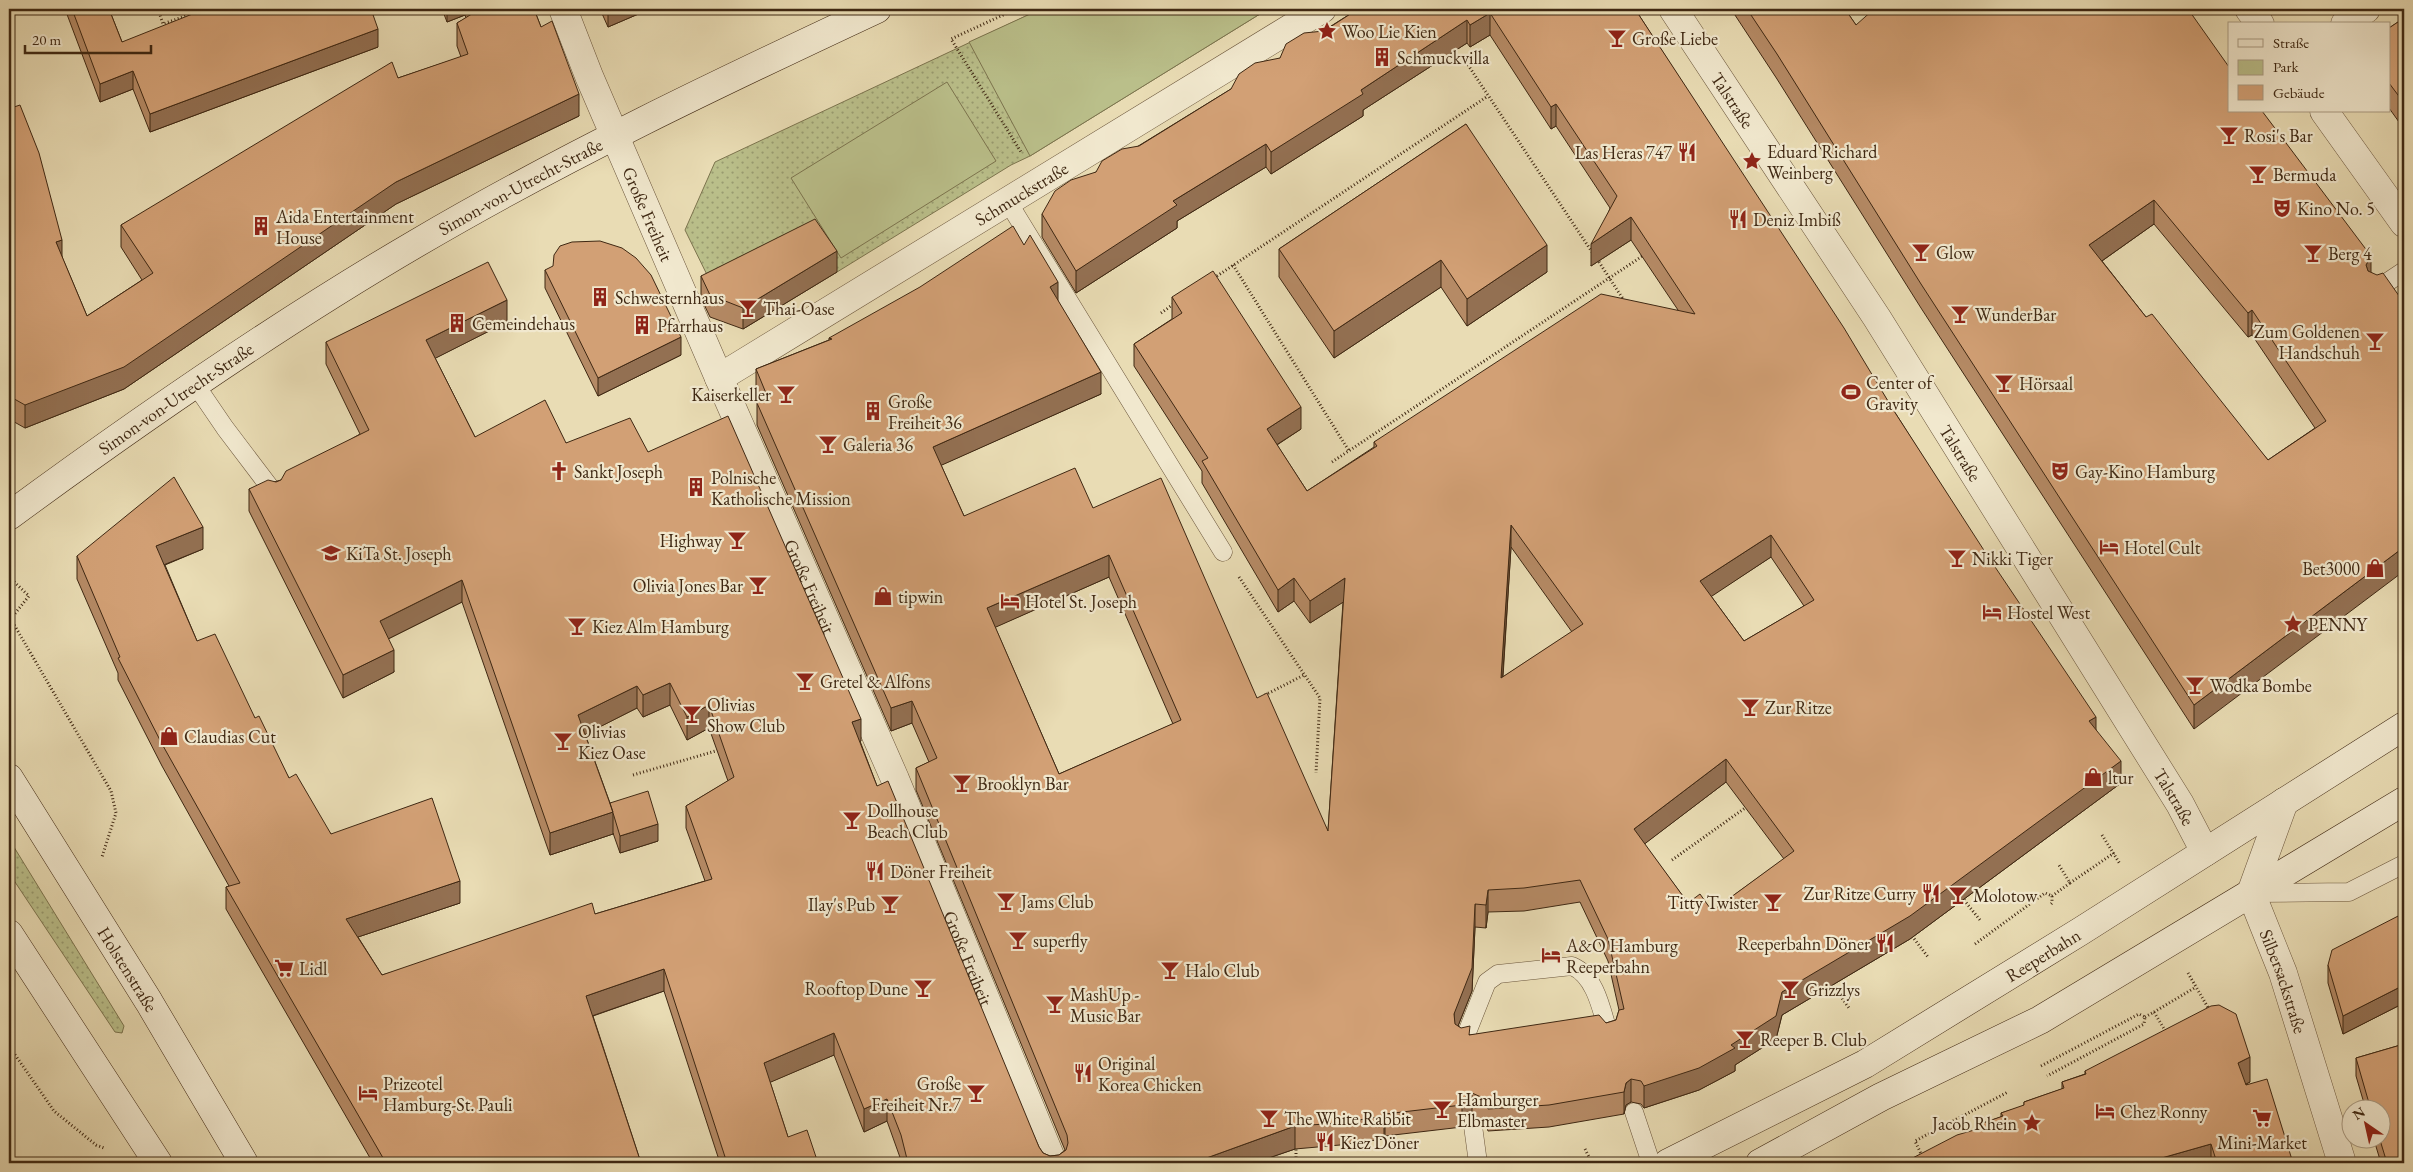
<svg xmlns="http://www.w3.org/2000/svg" width="2413" height="1172" font-family="'EB Garamond',serif">
	<style>
		.grass { fill: url(#grass-dots); stroke: #7c744e }
		.park { fill: #babf8a; stroke: #7c744e }
		.lines { fill: none; stroke-linecap: round; stroke-linejoin: round }
		.service-casing { stroke: #6a553b; stroke-width: 19 }
		.minor-casing { stroke: #6a553b; stroke-width: 29 }
		.secondary-casing { stroke: #3f2813; stroke-width: 29 }
		.path { stroke: #3f2813; stroke-width: 3; stroke-dasharray: 1 2.5; stroke-linecap: butt }
		.service { stroke: #f1e8ce; stroke-width: 18 }
		.minor { stroke: #f1e8ce; stroke-width: 28 }
		.secondary { stroke: #f1e8ce; stroke-width: 28 }
		.wall { fill: #b58a65; stroke: #3f2813; fill-rule: evenodd }
		.shaded-wall { fill: #937052; stroke: #3f2813 }
		.building { fill: #d2a075; stroke: #3f2813; fill-rule: evenodd }
		.labels { text-anchor: middle; dominant-baseline: central; stroke-width: 4.5; stroke-linejoin: round; paint-order: stroke }
		.poi-label { font-size: 18px; fill: #3f2813; stroke: #f1e8ce; text-anchor: start }
		.street-label { font-size: 18px; fill: #3f2813; stroke: #f1e8ce }
	</style>
	<defs>
		<pattern id="grass-dots" width="8" height="8" patternUnits="userSpaceOnUse" patternTransform="scale(1.25)"><rect width="8" height="8" fill="#babf8a"/><path d="M2 2h.1M6 6h.1" fill="none" stroke="#999b70" stroke-width="1.8" stroke-linecap="round"/></pattern>
	</defs>
	<rect width="100%" height="100%" fill="#e9dcb4"/>
	<filter id="stains"><feTurbulence type="fractalNoise" baseFrequency=".004" numOctaves="4"/><feColorMatrix values="0 0 0 0 .2 0 0 0 0 .09 0 0 0 0 .02 0 0 0 .5 -.17"/></filter>
	<radialGradient id="worn" r=".72"><stop offset=".6" stop-color="#630" stop-opacity="0"/><stop offset="1" stop-color="#630" stop-opacity=".3"/></radialGradient>
	<path class="grass" d="M1041,9H1268L1030,156L1011,165L837,272L715,291L685,230L715,162Z
		M9,839L124,1026L122,1033L115,1032L9,873Z"/>
	<path class="park" d="M1041,9H1268L1030,156L969,42Z
		M947,82L996,161L841,258L791,178Z"/>
	<g class="lines">
		<g class="service-casing">
			<path id="service" d="M1008,202L1223,552
				M2377,289L2404,271
				M195,384L225,428L275,494
				M2254,893L2349,892L2404,864
				M1464,1040L1487,982L1498,974L1572,966C1596,976 1602,1012 1609,1035
				M1634,1112L1651,1163
				M1473,1126L1478,1163"/>
		</g>
		<g class="minor-casing">
			<g id="minor">
				<path id="s1" d="M563,9L589,76L719,378L895,779L1053,1163"/>
				<path id="s2" d="M1673,9L1877,318L2180,804L2205,852"/>
				<path d="M2249,9L2260,24"/>
				<path d="M2345,24L2366,9"/>
				<path d="M2324,111L2404,223"/>
				<path id="s3" d="M719,378L1322,9"/>
				<path id="s4" d="M2284,802L2251,893L2283,973L2342,1163"/>
			</g>
		</g>
		<g class="secondary-casing">
			<g id="secondary">
				<path id="s5" d="M9,516C141,419 275,326 417,243C565,156 721,82 877,9"/>
				<path id="s6" d="M9,778L149,1002L244,1163"/>
				<path d="M9,934L158,1163"/>
				<path id="s7" d="M1668,1163L1865,1064L2081,931L2404,726"/>
				<path d="M1760,1163L1881,1097L2040,1020L2404,801"/>
			</g>
		</g>
		<path class="path" d="M158,9L163,24L197,12
			M1016,9L951,39L1021,152
			M1464,59L1592,252
			M1597,259L1625,302
			M1233,265L1349,451
			M1214,278L1488,96
			M1161,313L1175,303
			M1332,462L1644,255
			M9,577L29,596L9,621
			M1239,577L1320,698L1316,773
			M9,616L111,791L116,813L102,857
			M1265,695L1304,675
			M633,775L719,750
			M2102,835L2120,864
			M1672,860L1745,808
			M2070,883L2114,853
			M2052,896L2070,883L2059,865
			M1964,900L1980,920
			M1912,936L1928,957
			M1975,944L2045,893L2052,896V903L2050,905
			M2188,973L2210,1011
			M1832,984L1849,1008
			M2154,1012L2196,987
			M2145,1017L2154,1012L2166,1032
			M9,1046L54,1111L96,1145L104,1148
			M2041,1066L2139,1014L2145,1017L2144,1024L2047,1076
			M1296,1146V1163
			M1585,1149L1592,1163
			M1922,1156L1915,1141L2008,1092"/>
		<use href="#service" class="service"/>
		<use href="#minor" class="minor"/>
		<use href="#secondary" class="secondary"/>
	</g>
	<path class="wall" d="M65,9H109L122,42L378,47L150,132L133,89L100,102Z
		M442,9H534L541,27L579,116L396,204L124,389L25,428L9,419V92L62,257L87,316L142,280L121,247V225L398,78L461,57L457,46V23L466,18L465,15L447,22Z
		M600,9H650L608,27Z
		M1358,9H1635L1894,411L2096,730L2121,783L1910,939L1782,1015L1776,1039L1735,1065V1071L1699,1090L1644,1108L1641,1104L1631,1102L1626,1105L1624,1114L1549,1127L1488,1131L1486,1125H1484L1481,1119L1472,1115L1466,1118L1462,1127L1385,1136L1384,1139L1340,1145L1295,1149L1254,1163H902L887,1121L864,1132L834,1055L770,1082L788,1137L818,1163H720L664,991L593,1016L641,1163H373L226,909V887L229,886L162,766L118,680V673L77,579V556L203,549L165,565L197,641L255,718L289,778L331,834L460,903L358,937L382,975L595,914L705,881L686,828V806L728,781L709,728L687,740L670,705L643,717L637,708L585,734L610,803L658,841L620,853L613,833V834L550,855L462,602L388,639L394,672L343,698L249,511V489L281,480L360,434L326,364V342L507,322L435,358L475,437L566,443L648,452L861,741H860L877,786L1039,1147L1043,1153L1050,1156L1059,1155L1065,1150L916,790V768L929,762L912,723L891,731L757,425V403L760,401L756,391V369L829,340V338L1058,301L1101,394L941,465L964,516L1093,508L1257,698L1328,831L1343,602L1310,623L1294,601L1278,612L1202,483V471L1134,366V344L1172,319V297L1301,429L1277,445L1307,491L1374,447V442L1678,310L1631,240L1591,266L1610,208L1556,126L1551,129L1490,35L1470,47L1467,43L1363,110V116L1271,174L1266,167L1177,221V228L1076,293L1042,237V214L1096,172L1231,89ZM1511,547L1572,632L1503,677ZM1771,557L1804,606L1744,641L1711,596ZM1109,577L1173,724L1059,774L995,627ZM1726,782L1784,859L1712,911L1688,903L1644,844ZM1580,902L1608,961L1619,1010L1616,1020L1606,1023L1470,1035L1458,1026L1472,991L1475,927L1486,928L1488,912L1524,911Z
		M1731,9H1845L1856,25L2371,272L2404,303L2194,729L1921,308L1777,79ZM2154,224L2248,337L2252,335L2315,428L2268,460L2146,317L2102,261Z
		M2404,18V129L2389,108V28Z
		M1466,124L1547,272L1467,326L1441,287L1334,358L1279,277V249Z
		M545,270L681,355L598,396L545,288Z
		M837,272L743,329L710,317L701,298V276Z
		M2404,913V1003L2343,1034L2328,983V965Z
		M2404,1044V1163H2381L2374,1140H2380V1110H2366L2356,1076V1058Z
		M2085,1071L2250,1082L2246,1084L2293,1163H1903L1980,1128V1124L2001,1117V1113L2024,1106V1102L2062,1089V1082L2085,1074Z"/>
	<path class="shaded-wall" d="M447,9H465V15L447,22Z
		M608,9H650L608,27Z
		M1490,13V35L1470,47V25Z
		M1467,20V43L1363,110V116L1271,174V152L1361,90Z
		M378,29V47L150,132V114Z
		M133,71V89L100,102V84Z
		M579,94V116L396,204L124,389L25,428V405L396,182Z
		M1556,104V126L1551,129V107Z
		M1266,144V167L1177,221V228L1076,293V271L1173,201Z
		M2154,200V224L2089,270V245Z
		M1631,217V240L1591,266V244Z
		M62,240V263L56,242Z
		M1547,245V272L1467,326V299Z
		M837,251V272L743,329V308Z
		M2371,256V281L2366,265Z
		M1441,260V287L1334,358V331Z
		M1058,282V304L1050,287Z
		M507,300V322L426,363V340Z
		M2252,310V335L2248,337V313Z
		M681,337V355L598,396V378Z
		M1101,372V394L933,469V447Z
		M1301,407V429L1267,451V429Z
		M1511,525V547L1501,701V678Z
		M203,527V549L156,568V546Z
		M1771,535V557L1700,604V581Z
		M2404,547V571L2194,729V705Z
		M1109,555V577L987,631V608Z
		M1294,578V601L1278,612V590Z
		M1345,578V601L1310,623V601Z
		M462,580V602L380,643V621Z
		M394,650V672L343,698V675Z
		M670,683V705L643,717V695Z
		M637,686V708L578,738V715Z
		M912,701V723L891,731V708Z
		M709,705V728L687,740V717Z
		M2096,717V739L2089,721Z
		M861,719V741L852,744V722Z
		M1726,759V782L1634,852V829Z
		M2121,761V783L1910,939L1782,1015L1776,1039L1735,1065V1071L1699,1090L1644,1108V1086Z
		M613,812V834L550,855V833Z
		M658,824V841L620,853V836Z
		M460,881V903L346,941V919Z
		M1488,890V912L1486,928V905Z
		M1475,904V927L1472,991L1454,1036V1014Z
		M664,969V991L586,1018V996Z
		M2404,985V1003L2343,1034V1016Z
		M834,1033V1055L764,1085V1063Z
		M2250,1057V1082L2238,1088V1063Z
		M1631,1079V1102L1626,1105L1624,1114V1092L1626,1083Z
		M1472,1093V1115L1466,1118L1462,1127V1105L1466,1096Z
		M887,1099V1121L864,1132V1109Z
		M1385,1114V1136L1384,1139V1116Z
		M1295,1126V1149L1254,1163H1196L1201,1160Z
		M2211,1144V1163H2144Z"/>
	<path class="building" d="M72,9H109L122,42L205,9H371L378,29L150,114L133,71L100,84Z
		M473,9H534L541,27L552,21L579,94L396,182L124,367L25,405L9,396V92L14,107L20,105L39,153L62,240L56,242L87,316L153,273L121,225L392,62L398,78L468,54L457,23L475,12Z
		M1358,9H1635L1844,328L1894,411L1987,555L2096,717L2089,721L2121,761L1910,916L1782,992L1776,1016L1731,1045L1735,1048L1699,1068L1644,1086L1641,1081L1631,1079L1626,1083L1624,1092L1549,1105L1488,1109L1486,1102L1484,1103L1481,1097L1472,1093L1466,1096L1462,1105L1385,1114L1384,1116L1340,1123L1295,1126L1201,1160L1196,1163H908L901,1135L887,1099L864,1109L834,1033L764,1063L788,1137L807,1130L818,1163H727L664,969L586,996L641,1163H386L226,887L240,883L162,744L118,658L120,657L77,556L174,477L203,527L156,546L197,641L215,634L255,718L259,716L289,778L296,774L331,834L432,798L460,881L346,919L382,975L592,903L595,914L712,879L686,806L734,777L709,705L687,717L670,683L643,695L637,686L578,715L613,812L550,833L462,580L380,621L394,650L343,675L249,489L268,480L276,482L281,480L286,471L369,430L326,342L488,262L507,300L426,340L475,437L545,400L566,443L630,418L648,452L728,416L861,719L852,722L877,786L888,781L1039,1147L1043,1153L1050,1156L1059,1155L1066,1150L1068,1143L1067,1135L916,768L937,758L912,701L891,708L757,403L768,398L756,369L832,339L829,338L920,287L1013,226L1024,245L1030,235L1058,282L1050,287L1101,372L933,447L964,516L1075,468L1093,508L1161,478L1257,698L1267,693L1328,831L1345,578L1310,601L1294,578L1278,590L1202,461L1208,458L1134,344L1182,313L1172,297L1213,271L1301,407L1267,429L1307,491L1377,446L1374,442L1601,294L1695,314L1631,217L1591,244L1617,196L1556,104L1551,107L1490,13L1470,25L1467,20L1361,90L1363,94L1271,152L1266,144L1173,201L1177,205L1076,271L1042,214L1055,191L1071,180L1096,172L1102,161L1122,149L1139,146L1231,89L1239,74L1255,63L1280,58L1286,44L1304,33L1324,31ZM1511,525L1583,624L1501,678ZM1771,535L1814,600L1744,641L1700,581ZM1109,555L1181,720L1059,774L987,608ZM1726,759L1794,851L1712,911L1700,894L1688,903L1634,829ZM1580,880L1608,939L1624,1009L1619,1010L1616,1020L1606,1023L1599,1015L1469,1035L1470,1026L1461,1028L1455,1024L1454,1014L1472,968L1475,904L1486,905L1488,890L1524,888Z
		M1747,9H1845L1856,25L1874,9H2188L2229,67V111H2262L2371,256L2366,265L2368,271L2377,275L2383,273L2404,303V547L2194,705L1921,284L1777,54ZM2154,200L2248,313L2252,310L2326,421L2268,460L2152,314L2146,317L2089,245Z
		M2404,18V103L2389,83V28Z
		M1466,124L1547,245L1467,299L1441,260L1334,331L1279,249Z
		M815,219L837,251L743,308L710,295L701,276Z
		M600,241L622,248L636,258L651,275L681,337L598,378L545,270L553,266L554,255L560,246L572,242Z
		M648,791L658,824L620,836L610,803Z
		M2404,913V985L2343,1016L2328,965L2332,950Z
		M2219,1005L2236,1014L2250,1057L2238,1063L2246,1085L2267,1079L2293,1163H2217L2211,1144L2144,1163H1903L1957,1135L1981,1128L1980,1124L2003,1116L2001,1113L2024,1105V1102L2064,1088L2062,1082L2086,1074L2085,1071L2211,1006Z
		M2404,1044V1163H2387L2380,1140V1110H2371L2356,1058Z"/>
	<defs>
		<g id="sight-bare" transform="scale(1.5)"><path d="M0-6L1.8-2.2L6-1.7L2.9 1.2L3.7 5.4L0 3.3L-3.7 5.4L-2.9 1.2L-6-1.7L-1.8-2.2Z" fill="#8f2418" stroke="#f1e8ce" stroke-width="2.5" paint-order="stroke"/></g>
		<g id="bar-bare" transform="scale(1.5)"><path d="M-6-5H6L.8 .8V4.5H3.5V6h-7V4.5H-.8V.8Z" fill="#8f2418" stroke="#f1e8ce" stroke-width="2.5" paint-order="stroke"/></g>
		<g id="building-bare" transform="scale(1.5)"><path d="M-4-6H4V6H1V3H-1V6H-4ZM-2.5-4.3h1.7v1.8h-1.7ZM.8-4.3h1.7v1.8H.8ZM-2.5-1h1.7V.8h-1.7ZM.8-1h1.7V.8H.8Z" fill="#8f2418" stroke="#f1e8ce" stroke-width="2.5" paint-order="stroke"/></g>
		<g id="restaurant-bare" transform="scale(1.5)"><path d="M-5-6h1v4h1v-4h1v4h1v-4h1v5L-1.5 .5V6h-2V.5L-5-1ZM5-6V6H3V1.5H1.5Q1.5-4 5-6Z" fill="#8f2418" stroke="#f1e8ce" stroke-width="2.5" paint-order="stroke"/></g>
		<g id="theatre-bare" transform="scale(1.5)"><path d="M-5-5.5Q0-4 5-5.5V0Q5 5 0 6Q-5 5-5 0ZM-3.3-2.5H-1v1.5H-3.3ZM1-2.5H3.3v1.5H1ZM-2.8 1Q0 5.5 2.8 1Z" fill="#8f2418" stroke="#f1e8ce" stroke-width="2.5" paint-order="stroke"/></g>
		<g id="stadium-bare" transform="scale(1.5)"><path d="M0-5a6.5 5 0 1 0 0 10a6.5 5 0 1 0 0-10ZM-3.5-1.8h7v3.6h-7Z" fill="#8f2418" stroke="#f1e8ce" stroke-width="2.5" paint-order="stroke"/></g>
		<g id="church-bare" transform="scale(1.5)"><path d="M-1.2-6h2.4v3.5h3.3v2.4h-3.3V6h-2.4V-.1h-3.3v-2.4h3.3Z" fill="#8f2418" stroke="#f1e8ce" stroke-width="2.5" paint-order="stroke"/></g>
		<g id="hotel-bare" transform="scale(1.5)"><path d="M-6-4.5h1.5V1H6V5H4.5V3h-9V5H-6ZM-4 0a1.8 1.8 0 1 1 3.6 0ZM.5 0V-2.5h3Q6-2.5 6 0Z" fill="#8f2418" stroke="#f1e8ce" stroke-width="2.5" paint-order="stroke"/></g>
		<g id="school-bare" transform="scale(1.5)"><path d="M0-5L7-2L0 1L-7-2ZM-4 1L0 2.5L4 1V4Q0 6-4 4Z" fill="#8f2418" stroke="#f1e8ce" stroke-width="2.5" paint-order="stroke"/></g>
		<g id="shop-bare" transform="scale(1.5)"><path d="M-5-2.5h2.3a2.7 3.5 0 0 1 5.4 0H5L5.5 6h-11ZM-1.5-2.5h3a1.5 2.3 0 0 0-3 0Z" fill="#8f2418" stroke="#f1e8ce" stroke-width="2.5" paint-order="stroke"/></g>
		<g id="supermarket-bare" transform="scale(1.5)"><path d="M-6-5.5h2.5l.6 2H6L4.5 2H-2.5L-4.4-4H-6ZM-1.5 3.2a1.3 1.3 0 1 0 .1 0ZM3 3.2a1.3 1.3 0 1 0 .1 0Z" fill="#8f2418" stroke="#f1e8ce" stroke-width="2.5" paint-order="stroke"/></g>
	</defs>
	<g fill-rule="evenodd">
		<use href="#sight-bare" x="1327" y="31"/>
		<use href="#bar-bare" x="1617" y="38"/>
		<use href="#building-bare" x="1382" y="57"/>
		<use href="#bar-bare" x="2229" y="135"/>
		<use href="#restaurant-bare" x="1687" y="152"/>
		<use href="#sight-bare" x="1752" y="161"/>
		<use href="#bar-bare" x="2258" y="174"/>
		<use href="#theatre-bare" x="2282" y="208"/>
		<use href="#restaurant-bare" x="1738" y="219"/>
		<use href="#building-bare" x="261" y="226"/>
		<use href="#bar-bare" x="1921" y="252"/>
		<use href="#bar-bare" x="2313" y="253"/>
		<use href="#building-bare" x="600" y="297"/>
		<use href="#bar-bare" x="748" y="308"/>
		<use href="#bar-bare" x="1960" y="314"/>
		<use href="#building-bare" x="457" y="323"/>
		<use href="#building-bare" x="642" y="325"/>
		<use href="#bar-bare" x="2375" y="341"/>
		<use href="#bar-bare" x="2004" y="383"/>
		<use href="#stadium-bare" x="1851" y="392"/>
		<use href="#bar-bare" x="786" y="394"/>
		<use href="#building-bare" x="873" y="411"/>
		<use href="#bar-bare" x="828" y="444"/>
		<use href="#church-bare" x="559" y="471"/>
		<use href="#theatre-bare" x="2060" y="471"/>
		<use href="#building-bare" x="696" y="487"/>
		<use href="#bar-bare" x="737" y="540"/>
		<use href="#hotel-bare" x="2109" y="547"/>
		<use href="#school-bare" x="331" y="553"/>
		<use href="#bar-bare" x="1957" y="558"/>
		<use href="#shop-bare" x="2375" y="568"/>
		<use href="#bar-bare" x="758" y="585"/>
		<use href="#shop-bare" x="883" y="596"/>
		<use href="#hotel-bare" x="1010" y="601"/>
		<use href="#hotel-bare" x="1992" y="612"/>
		<use href="#sight-bare" x="2293" y="624"/>
		<use href="#bar-bare" x="577" y="626"/>
		<use href="#bar-bare" x="805" y="681"/>
		<use href="#bar-bare" x="2195" y="685"/>
		<use href="#bar-bare" x="1750" y="707"/>
		<use href="#bar-bare" x="692" y="714"/>
		<use href="#shop-bare" x="169" y="736"/>
		<use href="#bar-bare" x="563" y="741"/>
		<use href="#shop-bare" x="2093" y="777"/>
		<use href="#bar-bare" x="962" y="783"/>
		<use href="#bar-bare" x="852" y="820"/>
		<use href="#restaurant-bare" x="875" y="871"/>
		<use href="#restaurant-bare" x="1931" y="893"/>
		<use href="#bar-bare" x="1958" y="895"/>
		<use href="#bar-bare" x="1006" y="901"/>
		<use href="#bar-bare" x="1773" y="902"/>
		<use href="#bar-bare" x="890" y="904"/>
		<use href="#bar-bare" x="1018" y="940"/>
		<use href="#restaurant-bare" x="1885" y="943"/>
		<use href="#hotel-bare" x="1551" y="955"/>
		<use href="#supermarket-bare" x="284" y="968"/>
		<use href="#bar-bare" x="1170" y="970"/>
		<use href="#bar-bare" x="923" y="988"/>
		<use href="#bar-bare" x="1790" y="989"/>
		<use href="#bar-bare" x="1055" y="1004"/>
		<use href="#bar-bare" x="1745" y="1039"/>
		<use href="#restaurant-bare" x="1083" y="1073"/>
		<use href="#hotel-bare" x="368" y="1093"/>
		<use href="#bar-bare" x="976" y="1093"/>
		<use href="#bar-bare" x="1442" y="1109"/>
		<use href="#hotel-bare" x="2105" y="1111"/>
		<use href="#bar-bare" x="1269" y="1118"/>
		<use href="#supermarket-bare" x="2262" y="1118"/>
		<use href="#sight-bare" x="2032" y="1123"/>
		<use href="#restaurant-bare" x="1325" y="1142"/>
	</g>
	<g class="labels">
		<g class="poi-label">
			<text x="1342" y="31">Woo Lie Kien</text>
			<text x="1632" y="38">Große Liebe</text>
			<text x="1397" y="57">Schmuckvilla</text>
			<text x="2244" y="135">Rosi's Bar</text>
			<text x="1767" y="151">Eduard Richard<tspan x="1767" dy="21">Weinberg</tspan></text>
			<text x="1672" y="152" text-anchor="end">Las Heras 747</text>
			<text x="2273" y="174">Bermuda</text>
			<text x="2297" y="208">Kino No. 5</text>
			<text x="276" y="216">Aida Entertainment<tspan x="276" dy="21">House</tspan></text>
			<text x="1753" y="219">Deniz Imbiß</text>
			<text x="1936" y="252">Glow</text>
			<text x="2328" y="253">Berg 4</text>
			<text x="615" y="297">Schwesternhaus</text>
			<text x="763" y="308">Thai-Oase</text>
			<text x="1975" y="314">WunderBar</text>
			<text x="472" y="323">Gemeindehaus</text>
			<text x="657" y="325">Pfarrhaus</text>
			<text x="2360" y="331" text-anchor="end">Zum Goldenen<tspan x="2360" dy="21">Handschuh</tspan></text>
			<text x="1866" y="382">Center of<tspan x="1866" dy="21">Gravity</tspan></text>
			<text x="2019" y="383">Hörsaal</text>
			<text x="771" y="394" text-anchor="end">Kaiserkeller</text>
			<text x="888" y="401">Große<tspan x="888" dy="21">Freiheit 36</tspan></text>
			<text x="843" y="444">Galeria 36</text>
			<text x="574" y="471">Sankt Joseph</text>
			<text x="2075" y="471">Gay-Kino Hamburg</text>
			<text x="711" y="477">Polnische<tspan x="711" dy="21">Katholische Mission</tspan></text>
			<text x="722" y="540" text-anchor="end">Highway</text>
			<text x="2124" y="547">Hotel Cult</text>
			<text x="346" y="553">KiTa St. Joseph</text>
			<text x="1972" y="558">Nikki Tiger</text>
			<text x="2360" y="568" text-anchor="end">Bet3000</text>
			<text x="743" y="585" text-anchor="end">Olivia Jones Bar</text>
			<text x="898" y="596">tipwin</text>
			<text x="1025" y="601">Hotel St. Joseph</text>
			<text x="2007" y="612">Hostel West</text>
			<text x="2308" y="624">PENNY</text>
			<text x="592" y="626">Kiez Alm Hamburg</text>
			<text x="820" y="681">Gretel &amp; Alfons</text>
			<text x="2210" y="685">Wodka Bombe</text>
			<text x="707" y="704">Olivias<tspan x="707" dy="21">Show Club</tspan></text>
			<text x="1765" y="707">Zur Ritze</text>
			<text x="578" y="731">Olivias<tspan x="578" dy="21">Kiez Oase</tspan></text>
			<text x="184" y="736">Claudias Cut</text>
			<text x="2108" y="777">ltur</text>
			<text x="977" y="783">Brooklyn Bar</text>
			<text x="867" y="810">Dollhouse<tspan x="867" dy="21">Beach Club</tspan></text>
			<text x="890" y="871">Döner Freiheit</text>
			<text x="1916" y="893" text-anchor="end">Zur Ritze Curry</text>
			<text x="1973" y="895">Molotow</text>
			<text x="1021" y="901">Jams Club</text>
			<text x="1758" y="902" text-anchor="end">Titty Twister</text>
			<text x="875" y="904" text-anchor="end">Ilay's Pub</text>
			<text x="1033" y="940">superfly</text>
			<text x="1870" y="943" text-anchor="end">Reeperbahn Döner</text>
			<text x="1566" y="945">A&amp;O Hamburg<tspan x="1566" dy="21">Reeperbahn</tspan></text>
			<text x="299" y="968">Lidl</text>
			<text x="1185" y="970">Halo Club</text>
			<text x="908" y="988" text-anchor="end">Rooftop Dune</text>
			<text x="1805" y="989">Grizzlys</text>
			<text x="1070" y="994">MashUp -<tspan x="1070" dy="21">Music Bar</tspan></text>
			<text x="1760" y="1039">Reeper B. Club</text>
			<text x="1098" y="1063">Original<tspan x="1098" dy="21">Korea Chicken</tspan></text>
			<text x="383" y="1083">Prizeotel<tspan x="383" dy="21">Hamburg-St. Pauli</tspan></text>
			<text x="961" y="1083" text-anchor="end">Große<tspan x="961" dy="21">Freiheit Nr.7</tspan></text>
			<text x="1457" y="1099">Hamburger<tspan x="1457" dy="21">Elbmaster</tspan></text>
			<text x="2120" y="1111">Chez Ronny</text>
			<text x="1284" y="1118">The White Rabbit</text>
			<text x="2017" y="1123" text-anchor="end">Jacob Rhein</text>
			<text x="1340" y="1142">Kiez Döner</text>
			<text x="2262" y="1142" text-anchor="middle">Mini-Market</text>
		</g>
		<g class="street-label">
			<text stroke="none"><textPath href="#s2" startOffset="109">Talstraße</textPath></text>
			<text stroke="none"><textPath href="#s5" startOffset="609">Simon-von-Utrecht-Straße</textPath></text>
			<text stroke="none"><textPath href="#s3" startOffset="354">Schmuckstraße</textPath></text>
			<text stroke="none"><textPath href="#s1" startOffset="222">Große Freiheit</textPath></text>
			<text stroke="none"><textPath href="#s5" startOffset="204">Simon-von-Utrecht-Straße</textPath></text>
			<text stroke="none"><textPath href="#s2" startOffset="529">Talstraße</textPath></text>
			<text stroke="none"><textPath href="#s1" startOffset="628">Große Freiheit</textPath></text>
			<text stroke="none"><textPath href="#s2" startOffset="934">Talstraße</textPath></text>
			<text stroke="none"><textPath href="#s7" startOffset="429">Reeperbahn</textPath></text>
			<text stroke="none"><textPath href="#s1" startOffset="1032">Große Freiheit</textPath></text>
			<text stroke="none"><textPath href="#s6" startOffset="225">Holstenstraße</textPath></text>
			<text stroke="none"><textPath href="#s4" startOffset="191">Silbersackstraße</textPath></text>
		</g>
	</g>
	<rect width="2413" height="1172" fill="none" stroke="#e9dcb4" stroke-width="30"/>
	<rect x="10" y="10" width="2393" height="1152" fill="none" stroke="#3f2813" stroke-width="2.5"/>
	<rect x="15" y="15" width="2383" height="1142" fill="none" stroke="#3f2813"/>
	<rect x="2228" y="22" width="162" height="90" fill="#f1e8ce" stroke="#aa9b83"/>
	<rect x="2238" y="39" width="25" height="8" fill="#f1e8ce" stroke="#aa9b83"/>
	<text x="2273" y="48" font-size="15" fill="#3f2813">Straße</text>
	<rect x="2238" y="60" width="25" height="15" fill="#babf8a" stroke="#aa9b83"/>
	<text x="2273" y="72" font-size="15" fill="#3f2813">Park</text>
	<rect x="2238" y="85" width="25" height="15" fill="#d2a075" stroke="#aa9b83"/>
	<text x="2273" y="98" font-size="15" fill="#3f2813">Gebäude</text>
	<g transform="translate(2366 1124) rotate(326)"><circle r="24" fill="#f1e8ce" stroke="#aa9b83"/>
	<path d="M0-4L9 19L0 12L-9 19Z" fill="#8f2418"/>
	<text y="-8" font-size="14" font-weight="bold" text-anchor="middle" fill="#3f2813">N</text>
	</g>
	<path d="M25 45v8h126v-8" fill="none" stroke="#3f2813" stroke-width="2.5"/>
	<text x="32" y="45" font-size="15" fill="#3f2813" stroke="#f1e8ce" stroke-width="4" paint-order="stroke">20 m</text>
	<rect width="100%" height="100%" filter="url(#stains)"/>
	<rect width="100%" height="100%" fill="url(#worn)"/>
</svg>
